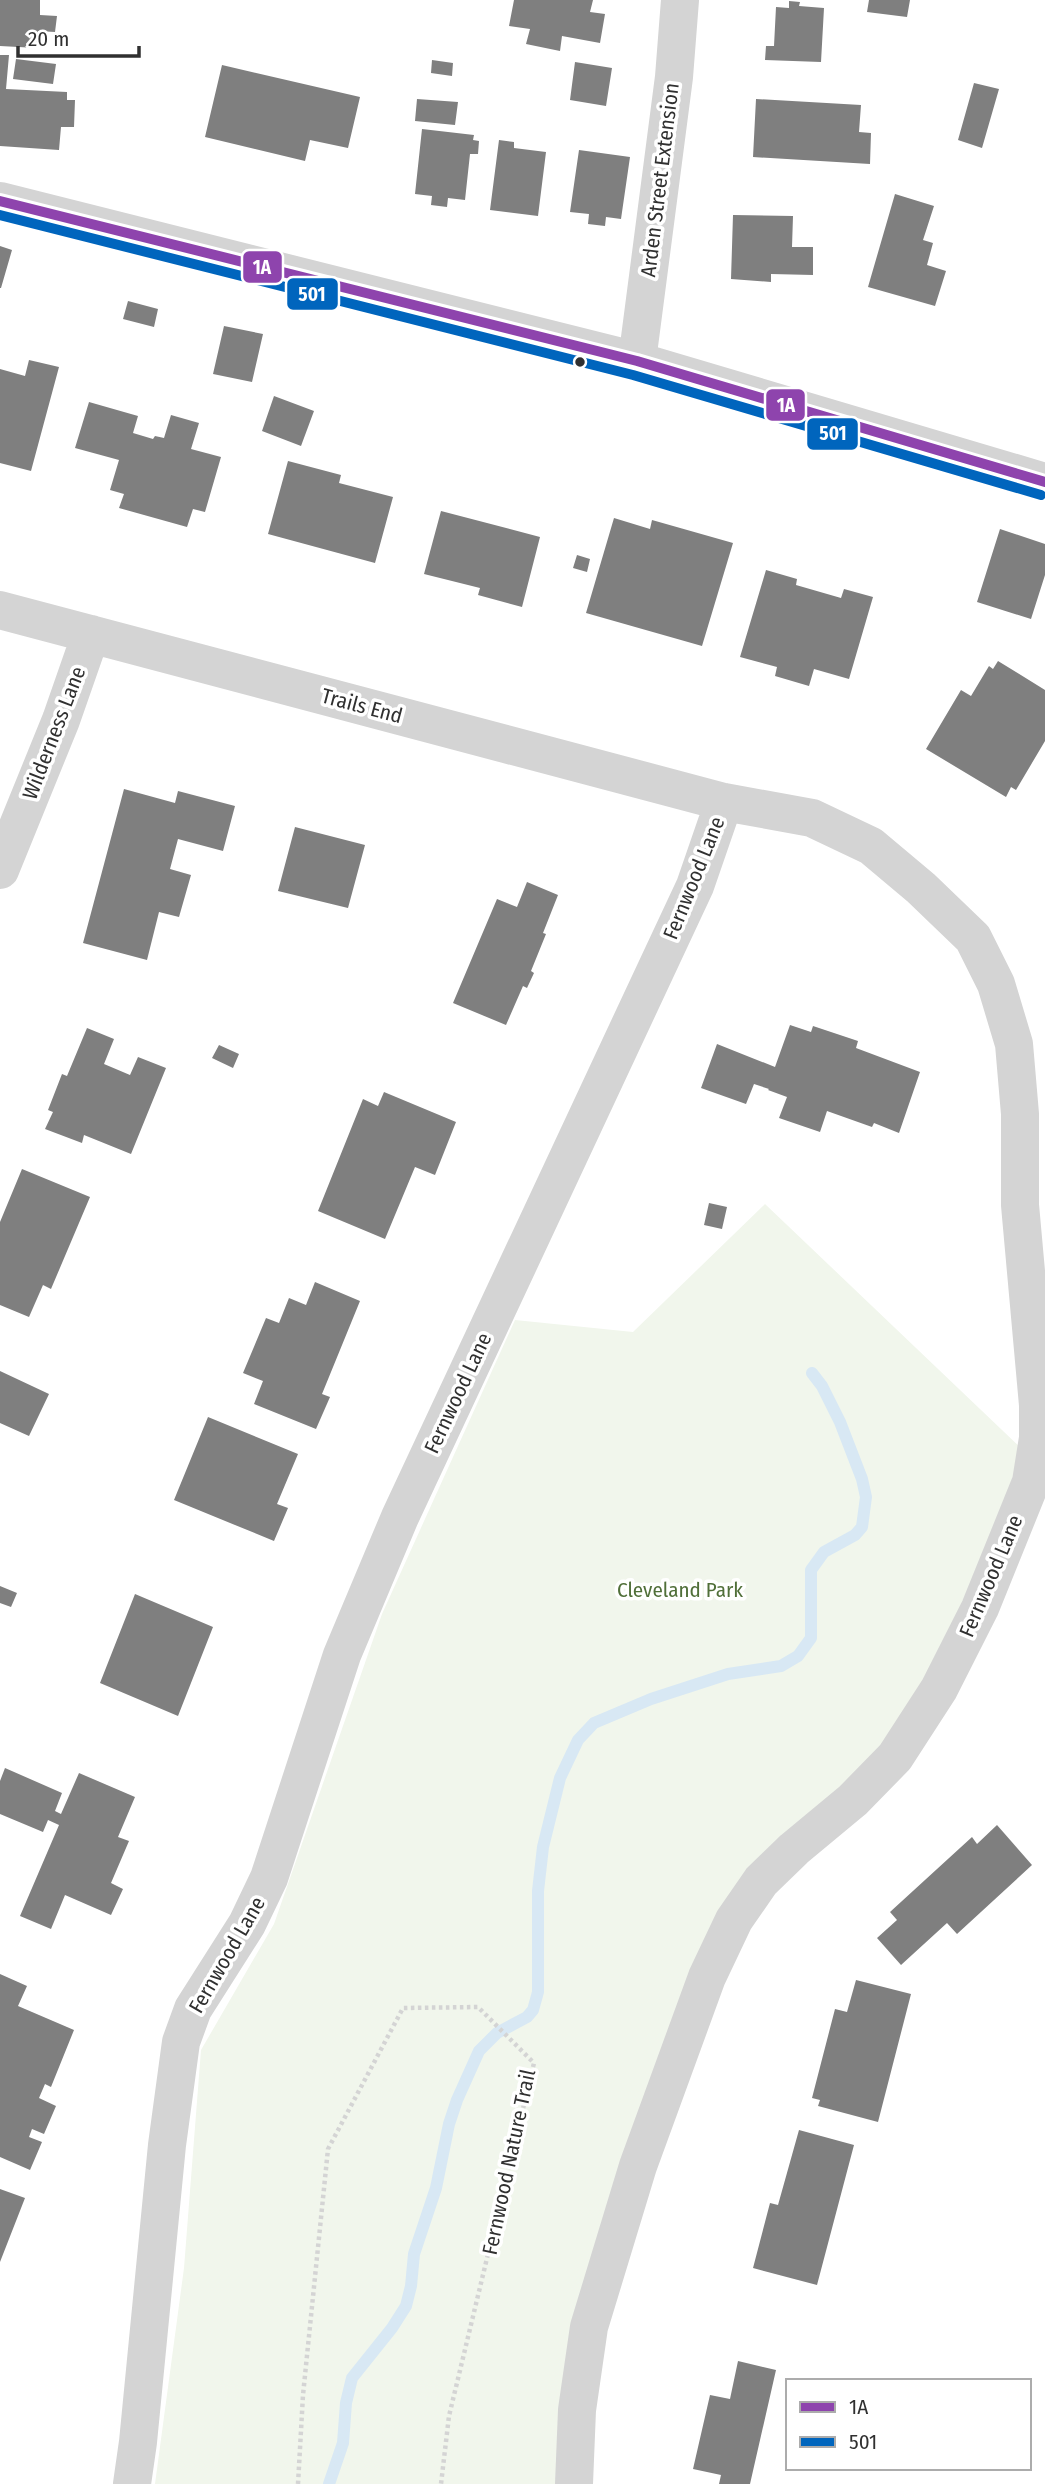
<svg xmlns="http://www.w3.org/2000/svg" width="1045" height="2484" font-family="'Fira Sans Condensed',sans-serif">
	<style>
		.green { fill: #f1f6ec }
		.lines { fill: none; stroke-linecap: round; stroke-linejoin: round }
		.stream { stroke: #d8e8f4; stroke-width: 12 }
		.building { fill: #7f7f7f }
		.path { stroke: #d4d4d4; stroke-width: 4.5; stroke-dasharray: 3.5 3.5; stroke-linecap: butt }
		.minor { stroke: #d4d4d4; stroke-width: 38 }
		.bus-1-casing { stroke: #fff; stroke-width: 16 }
		.bus-2-casing { stroke: #fff; stroke-width: 16 }
		.bus-1 { stroke: #8e44ad; stroke-width: 10 }
		.bus-2 { stroke: #0065bd; stroke-width: 10 }
		.bus-dot { fill: #303030; stroke: #fff; stroke-width: 2.5 }
		.labels { text-anchor: middle; dominant-baseline: central; stroke-width: 7; stroke-linejoin: round; paint-order: stroke }
		.street-label { font-size: 21px; fill: #303030; stroke: #fff }
		.park-label { font-size: 21px; fill: #506f39; stroke: #fff }
		.line-badge { stroke: #fff; stroke-width: 2.5 }
		.badge-label { font-size: 19px; text-anchor: middle; font-weight: bold; fill: #fff }
	</style>
	<rect width="100%" height="100%" fill="#fff"/>
	<path class="green" d="M765,1204L1022,1449L974,1595L902,1737L743,1882L560,2484H155L184,2268L201,2050L274,1924L382,1614L515,1320L633,1332Z"/>
	<g class="lines">
		<path class="stream" d="M329,2484L343,2443L346,2403L352,2378L392,2328L406,2306L411,2286L414,2254L436,2188L449,2124L457,2100L479,2051L497,2033L527,2017L533,2010L538,1992V1891L543,1847L560,1778L578,1740L594,1723L651,1699L728,1674L781,1666L798,1656L811,1638V1570L824,1552L855,1535L862,1527L866,1497L862,1479L840,1422L822,1386L812,1373"/>
	</g>
	<path class="building" d="M0,0H40V15L57,16L55,32L38,31L37,48L0,46Z
		M514,0H593L590,12L605,14L600,43L562,36L560,51L526,44L530,29L509,26Z
		M869,0H910L907,17L867,12Z
		M789,1L800,2L799,6L824,8L821,62L765,60L766,46H774L776,7L789,8Z
		M0,55H9L6,89L67,92V100H75L74,127H61L59,150L0,146Z
		M16,59L56,64L53,84L13,79Z
		M432,60L453,63L452,76L431,73Z
		M575,62L612,68L606,106L570,100Z
		M222,65L360,97L348,148L310,140L305,161L205,137Z
		M974,83L999,89L982,148L958,140Z
		M417,99L458,102L455,125L415,121Z
		M756,99L861,105L859,132L871,133L870,164L753,157Z
		M422,129L474,135L473,140L479,141L478,154H470L465,200L448,198L447,207L431,205L432,196L415,194Z
		M499,140L514,142V148L546,152L538,216L490,210Z
		M579,150L630,157L621,219L606,217L605,226L588,224L589,214L570,212Z
		M895,194L934,206L923,240L933,243L927,265L946,271L935,306L868,287Z
		M733,215L793,216L792,247H813V275L771,274V282L731,279Z
		M0,246L12,250L1,288H0Z
		M128,301L158,309L154,327L123,319Z
		M224,326L263,334L252,382L213,374Z
		M29,360L59,367L31,471L0,463V369L25,376Z
		M274,396L314,411L301,446L262,431Z
		M89,402L138,416L133,433L153,439L155,436L164,438L171,415L199,423L191,449L221,457L205,512L193,509L187,527L119,508L124,494L110,490L119,460L75,448Z
		M288,461L341,475L339,483L393,497L375,563L268,534Z
		M441,511L540,537L522,607L478,595L480,588L424,574Z
		M614,518L650,529L652,520L733,543L702,646L586,613Z
		M1000,529L1045,544V575L1031,619L977,602Z
		M577,555L590,559L587,572L573,568Z
		M766,570L797,579L796,585L841,598L844,589L873,597L849,679L814,669L809,686L775,676L777,667L740,657Z
		M998,661L1045,690V741L1016,790L1011,787L1006,797L926,749L961,690L971,696L989,666L993,669Z
		M124,789L175,803L178,791L235,806L223,851L178,839L170,869L191,875L179,917L159,912L147,960L83,943Z
		M295,827L365,845L348,908L278,891Z
		M527,882L558,895L543,933L546,934L531,971L534,973L527,988L523,986L506,1025L453,1003L497,899L517,907Z
		M790,1025L811,1032L813,1026L858,1041L856,1048L920,1072L899,1133L874,1123L872,1127L827,1111L820,1132L779,1118L787,1097L768,1090L769,1089L754,1084L746,1104L701,1088L717,1044L775,1067Z
		M87,1028L114,1039L104,1064L130,1075L138,1057L166,1068L131,1154L84,1135L82,1143L45,1129L53,1112L48,1110L62,1074L67,1076Z
		M219,1045L239,1054L233,1068L212,1058Z
		M384,1092L456,1122L435,1175L415,1167L385,1239L318,1211L363,1099L378,1106Z
		M22,1169L90,1197L51,1289L43,1285L29,1317L0,1305V1222Z
		M709,1203L727,1207L722,1229L704,1225Z
		M315,1282L360,1301L322,1394L330,1397L316,1429L254,1404L263,1381L243,1373L266,1318L279,1323L289,1298L306,1305Z
		M0,1371L49,1394L29,1436L0,1423Z
		M208,1417L298,1454L277,1504L288,1508L274,1541L174,1500Z
		M0,1586L17,1593L11,1607L0,1603Z
		M135,1594L213,1627L178,1716L100,1683Z
		M5,1768L62,1793L55,1811L61,1814L79,1773L135,1797L118,1837L129,1841L111,1883L123,1889L111,1915L65,1895L51,1929L20,1916L59,1825L48,1820L43,1832L0,1814V1781Z
		M997,1825L1032,1865L957,1934L947,1923L901,1965L877,1938L897,1920L890,1912L972,1837L977,1844Z
		M0,1974L27,1986L18,2006L74,2030L51,2087L45,2084L39,2098L56,2106L44,2134L32,2129L29,2137L42,2142L30,2170L0,2157Z
		M856,1980L911,1994L878,2122L818,2106L820,2100L812,2098L835,2009L847,2012Z
		M799,2130L854,2145L817,2285L753,2268L770,2203L778,2205Z
		M0,2189L25,2198L0,2262Z
		M738,2361L776,2370L750,2484H719L721,2475L693,2469L710,2395L730,2399Z"/>
	<g class="lines">
		<path class="path" d="M298,2484L303,2395L328,2149L403,2008L478,2007L534,2063L449,2416L441,2484"/>
		<path class="minor" d="M0,201L637,361L1045,482
			M637,361L674,77L680,0
			M0,610L724,802L812,818L871,846L921,888L973,938L996,984L1014,1044L1020,1114V1205L1038,1405V1438L1031,1482L980,1608L939,1689L895,1757L853,1800L794,1849L761,1881L734,1920L707,1977L638,2166L589,2327L577,2410L574,2484
			M0,870L61,720L91,634
			M132,2484L138,2442L167,2145L181,2042L193,2009L247,1924L269,1878L342,1655L400,1517L695,886L724,802"/>
		<g class="bus-1-casing">
			<path id="bus-1" d="M0,201L637,361L1045,482"/>
		</g>
		<g class="bus-2-casing">
			<path id="bus-2" d="M0,215L633,375L1041,495"/>
		</g>
		<use href="#bus-1" class="bus-1"/>
		<use href="#bus-2" class="bus-2"/>
	</g>
	<circle class="bus-dot" cx="580" cy="362" r="6"/>
	<g class="labels">
		<g class="street-label">
			<text transform="translate(660 180) rotate(-83)">Arden Street Extension</text>
			<text transform="translate(362 706) rotate(15)">Trails End</text>
			<text transform="translate(54 733) rotate(-69)">Wilderness Lane</text>
			<text transform="translate(694 878) rotate(-68)">Fernwood Lane</text>
			<text transform="translate(458 1393) rotate(-65)">Fernwood Lane</text>
			<text transform="translate(991 1576) rotate(-67)">Fernwood Lane</text>
			<text transform="translate(227 1955) rotate(-60)">Fernwood Lane</text>
			<text transform="translate(509 2162) rotate(-78)">Fernwood Nature Trail</text>
		</g>
		<g class="park-label">
			<text x="680" y="1590">Cleveland Park</text>
		</g>
	</g>
	<g class="line-badge">
		<rect x="242" y="250" width="41" height="34" rx="7" fill="#8e44ad"/>
		<rect x="286" y="277" width="53" height="34" rx="7" fill="#0065bd"/>
		<rect x="765" y="388" width="41" height="34" rx="7" fill="#8e44ad"/>
		<rect x="806" y="417" width="53" height="34" rx="7" fill="#0065bd"/>
	</g>
	<g class="badge-label">
		<text x="262" y="274">1A</text>
		<text x="312" y="301">501</text>
		<text x="786" y="412">1A</text>
		<text x="833" y="440">501</text>
	</g>
	<rect x="786" y="2379" width="245" height="91" fill="#ffffff" stroke="#acacac" stroke-width="2"/>
	<rect x="800" y="2402" width="35" height="10" fill="#8e44ad" stroke="#acacac" stroke-width="2"/>
	<text x="849" y="2414" font-size="21" fill="#303030">1A</text>
	<rect x="800" y="2437" width="35" height="10" fill="#0065bd" stroke="#acacac" stroke-width="2"/>
	<text x="849" y="2449" font-size="21" fill="#303030">501</text>
	<path d="M18 46v10h121v-10" fill="none" stroke="#303030" stroke-width="3.5"/>
	<text x="28" y="46" font-size="21" fill="#303030" stroke="#ffffff" stroke-width="5" paint-order="stroke">20 m</text>
</svg>
